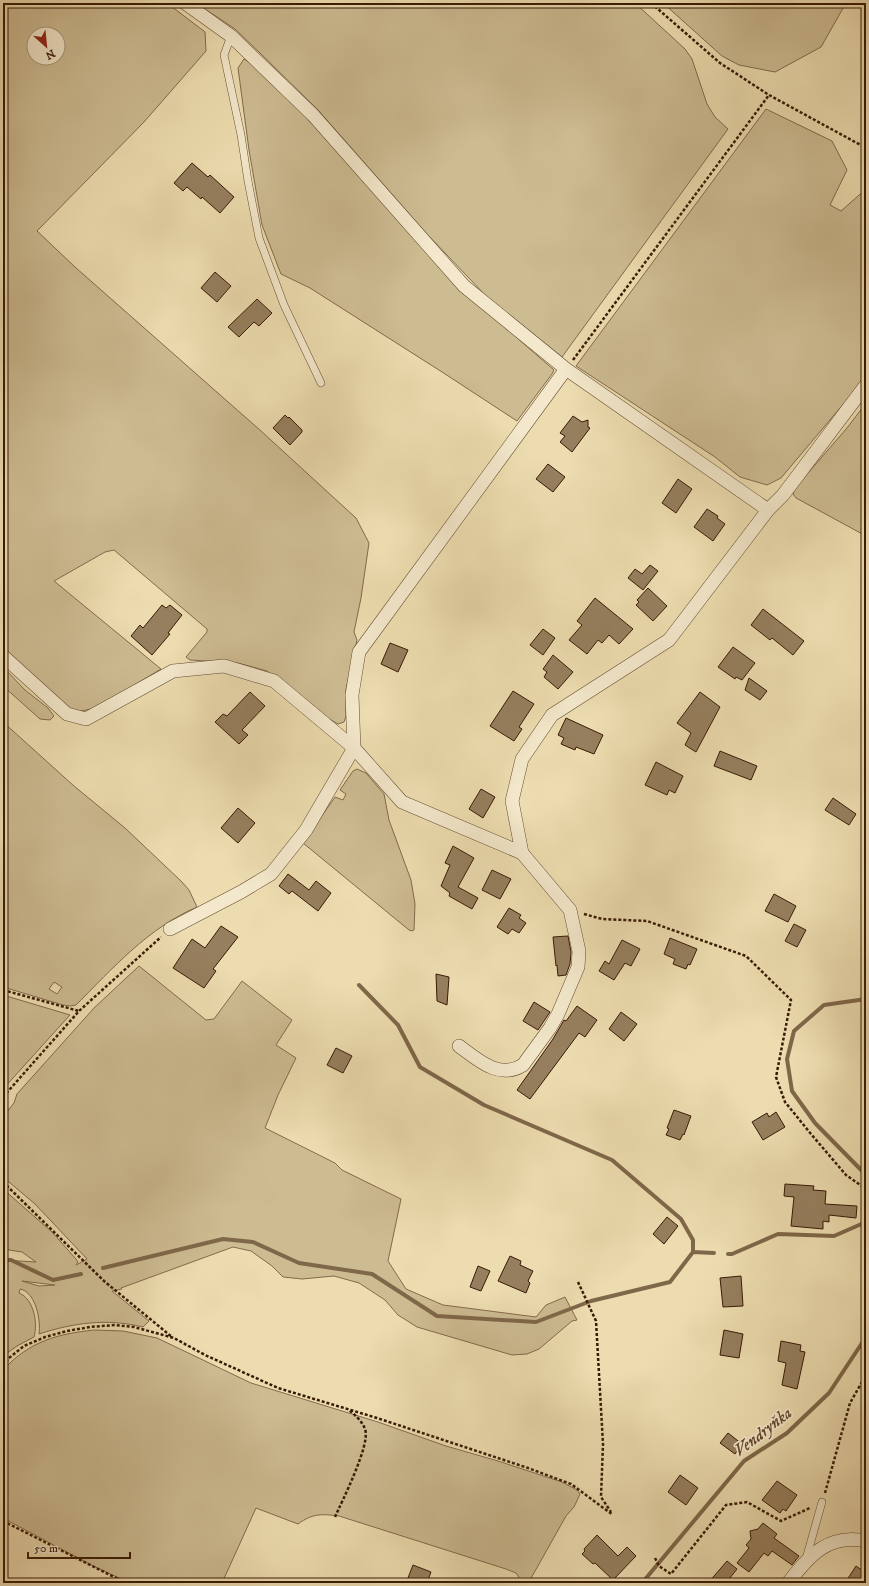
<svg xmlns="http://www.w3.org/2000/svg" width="869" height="1586" font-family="'IM FELL DW Pica',serif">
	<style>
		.green { fill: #cdbb92; stroke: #826a4c; fill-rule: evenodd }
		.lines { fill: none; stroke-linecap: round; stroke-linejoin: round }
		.stream { stroke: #7f6749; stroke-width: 4 }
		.building { fill: #967f5e; stroke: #381a06 }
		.lane-casing { stroke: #654a30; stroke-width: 8 }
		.street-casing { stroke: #654a30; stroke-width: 14 }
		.path { stroke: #381a06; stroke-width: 2.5; stroke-dasharray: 3 2; stroke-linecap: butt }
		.lane { stroke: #f3e8cb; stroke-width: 7 }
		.street { stroke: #f3e8cb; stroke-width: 13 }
		.labels { text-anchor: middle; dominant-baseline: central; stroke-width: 3.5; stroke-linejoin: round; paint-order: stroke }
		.water-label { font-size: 17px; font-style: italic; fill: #62472d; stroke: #f3e8cb }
	</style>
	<rect width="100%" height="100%" fill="#ecdcaf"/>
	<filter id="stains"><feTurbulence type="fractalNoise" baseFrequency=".005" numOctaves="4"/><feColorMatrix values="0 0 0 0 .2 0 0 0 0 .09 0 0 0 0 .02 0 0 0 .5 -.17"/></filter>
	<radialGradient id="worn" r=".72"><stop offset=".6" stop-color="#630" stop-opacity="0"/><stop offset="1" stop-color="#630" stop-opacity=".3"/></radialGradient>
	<path class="green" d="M3,3H167L205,32L206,51L144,122L37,231L75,267L261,431L356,518L369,543L361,598L354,632L357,640L346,689V716L344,722L338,724L324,716L267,671L238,663L190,660L186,657L207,632V629L114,550L105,552L54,581L161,669L96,708L81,711L68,710L3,654ZM34,34H58V58H34Z
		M196,3H635L685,49L692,59L707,104L715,117L728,129L562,357L486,296L427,234L318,110L258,51L235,29Z
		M663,3H846L821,47L775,72L739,65L722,56Z
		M244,59L256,66L275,83L471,298L554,370L552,374L517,421L442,372L310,288L281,274L262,225L249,150L238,68Z
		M766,109L832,141L847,170L830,205L841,211L866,189V374L851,395L781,478L767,485L740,477L715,457L576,366Z
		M866,403V536L796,498L793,494L795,488L847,428Z
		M3,667L25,690L48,708L54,716L50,720L40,719L3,686Z
		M3,722L74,786L125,828L181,881L189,890L197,907C148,928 113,968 76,1005L70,1006L63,1005L3,987ZM54,982L62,987L57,994L49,989Z
		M357,769L366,773L384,794L389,820L411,880L415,904L414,930L412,931L409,930L303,843L335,797L343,800L346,794L340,790L353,771Z
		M139,966L206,1020L214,1019L242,981L292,1020L276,1045L296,1058L278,1095L265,1128L335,1163L342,1170L401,1199L388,1261L406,1289L443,1305L536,1317L546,1305L565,1297L577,1320L572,1321L539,1349L527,1354L512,1355L417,1327L398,1315L385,1300L359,1283L334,1276L302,1279L283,1277L272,1266L251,1251L233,1247L121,1288L122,1289L112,1291L149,1321L143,1327C107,1318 73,1323 39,1334C41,1321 36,1292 20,1289L19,1293C34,1299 38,1323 34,1337L17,1346L3,1356V1260L36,1262L22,1252L3,1249V1189L52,1232L76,1259L78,1262L76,1265L87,1259L35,1204L3,1177V1117L14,1103L17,1094L94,1008ZM22,1281L55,1285L39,1286Z
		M3,995L70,1015L3,1089Z
		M94,1330L123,1331L157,1338L251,1383L378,1422L446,1446L498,1461L562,1482L577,1490L580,1494L574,1507L566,1516L530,1580L537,1583H523L516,1573L506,1569L339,1516C322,1514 313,1513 298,1524L256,1508L222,1583H130L91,1565L3,1518V1370C30,1341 57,1334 94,1330Z"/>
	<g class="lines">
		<path class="stream" d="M359,985L398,1025L420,1067L484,1105L612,1160L681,1219L693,1240V1252
			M866,999L824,1005L794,1031L787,1059L792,1091L815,1123L866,1175
			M728,1254H732L778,1234L834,1236L866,1222
			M3,1260H11L53,1280L81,1274
			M103,1268L223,1239L253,1242L299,1263L372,1274L437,1316L536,1322L591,1301L670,1282L693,1252L714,1253
			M642,1583L744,1461L787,1433L829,1393L866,1337"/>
	</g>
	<path class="building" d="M192,163L208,177L210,175L234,197L220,213L202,197L201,199L187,187L183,191L174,183Z
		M215,272L231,286L217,302L201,288Z
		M257,299L272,313L259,326L254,322L239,337L228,327Z
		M285,415L288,418L289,417L302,430V432L290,445L273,428Z
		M573,416L582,422L588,420V427L590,428L572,452L560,442L565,436L560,433Z
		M548,464L565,477L553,492L536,479Z
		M678,479L692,489L676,513L662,503Z
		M707,509L718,516L717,518L725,524L713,541L694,527Z
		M650,565L658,571L643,590L628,578L635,569L642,574Z
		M648,588L667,606L653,621L636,605L639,602L637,600Z
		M595,598L633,629L619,644L609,635L602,643L598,640L587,654L569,640L582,625L577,621Z
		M162,605L166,608L170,605L182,615L168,633L170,634L152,655L131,636L140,625L143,628Z
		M763,609L804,641L793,655L772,638L770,640L751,625Z
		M543,629L555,638L543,655L530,645Z
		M390,643L408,650L398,672L381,664Z
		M733,647L755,663L742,680L736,677L735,679L718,667Z
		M553,655L573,672L558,689L544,677L547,672L543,669Z
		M749,678L767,691L760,700L745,690Z
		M513,691L534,704L519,727L522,729L514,741L490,726Z
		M250,692L265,706L242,730L248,735L239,744L215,722L223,714L227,716Z
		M700,692L720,707L696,752L685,745L691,733L677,723Z
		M566,718L603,735L594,754L576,747L575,750L561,744L564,738L558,735Z
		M720,751L757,766L751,780L714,766Z
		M656,762L683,776L675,793L669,790L667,795L645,785Z
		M481,789L495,797L483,818L469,809Z
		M833,798L856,814L849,825L825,810Z
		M238,808L255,823L238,843L221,828Z
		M453,846L474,858L458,887L478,898L472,909L449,896L450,893L441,886L450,865L445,863Z
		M492,870L511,879L500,899L482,890Z
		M288,874L309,890L316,881L331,893L318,911L292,891L289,894L279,886Z
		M774,894L796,906L788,922L765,911Z
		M509,908L521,915L519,918L526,923L519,933L512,929L508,934L497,927Z
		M794,924L806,930L797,947L785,941Z
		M221,926L238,937L213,969L216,971L204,988L173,968L192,939L205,948Z
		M568,936L571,952L570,964L566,975L558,976L557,965L556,966L553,937Z
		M670,938L697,949L690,965L688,964L686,969L673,964L675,959L664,954Z
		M622,940L640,949L631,966L625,963L614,980L599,971L605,961L609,964Z
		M436,974L449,977L447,1005L437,1001Z
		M534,1002L550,1012L538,1030L523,1021Z
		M577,1006L597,1020L585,1037L579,1033L530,1099L517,1090L553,1039L564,1020L566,1021Z
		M621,1012L637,1024L624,1041L609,1029Z
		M336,1048L352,1056L343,1073L327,1065Z
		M674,1110L691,1116L684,1135L683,1134L680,1140L666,1135L669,1129L667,1128Z
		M776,1112L785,1127L763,1140L752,1122L767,1113L769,1117Z
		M785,1184L814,1186L813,1190L826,1191L825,1204L857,1206L856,1218L829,1215V1222L823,1221V1229L791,1226L794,1197L784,1196Z
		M667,1217L678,1226L664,1244L653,1234Z
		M510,1256L521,1261L520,1265L533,1271L528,1281L530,1283L526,1293L498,1281Z
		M478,1266L490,1271L481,1291L470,1287Z
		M741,1276L743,1306L723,1307L720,1278Z
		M724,1330L743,1334L739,1358L720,1355Z
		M781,1341L801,1345L800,1351L805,1352L797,1389L782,1385L786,1363L778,1361Z
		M728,1433L742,1444L735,1454L720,1443Z
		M680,1475L698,1488L686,1505L668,1492Z
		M777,1481L797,1495L786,1511L783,1509L780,1513L762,1500Z
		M763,1523L777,1534L774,1538L799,1556L792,1565L772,1551L768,1556L764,1553L749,1572L737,1563L749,1548L746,1545L751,1539L750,1531L758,1529Z
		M597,1535L618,1556L627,1547L636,1556L613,1580L595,1563L593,1564L582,1554L585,1551L584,1549Z
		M727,1561L737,1569L726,1583H708Z
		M413,1565L431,1572L427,1583H406Z
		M856,1566L866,1573V1583H845Z"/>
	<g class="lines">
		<g class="lane-casing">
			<path id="lane" d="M231,36L224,55L241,135L248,181L259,238L284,305L321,383
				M806,1559L822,1502"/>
		</g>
		<g class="street-casing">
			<path id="street" d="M185,3L231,36L313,115L464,286L566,369L768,510
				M3,656L67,714L86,719L173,671L224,666L274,681L354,748L352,695L359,652L566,369
				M522,853L512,801L522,759L552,715L669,640L768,510L783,495L866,385
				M170,929L241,892L271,874L306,830L354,748L402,802L522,853L570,910L579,951L578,967L558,1014L550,1028L523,1065C499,1080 478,1060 459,1046
				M788,1583C809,1556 828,1533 866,1541"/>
		</g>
		<path class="path" d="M651,3L720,63L769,95L866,148
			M573,360L769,95
			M584,914L602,919L647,921L746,956L791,1000L776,1077L785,1102L811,1134L846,1175L866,1189
			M3,990L79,1011
			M3,1097L79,1011L161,937
			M3,1182L104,1281L172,1337
			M578,1282L596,1321L603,1444L601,1497L611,1512
			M3,1366L9,1358L24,1346L45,1337L67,1331L90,1327L115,1325L134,1327L174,1338L205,1355L278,1388L377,1418L528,1468L571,1484L613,1515
			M825,1493L850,1403L866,1375
			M335,1517C342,1501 371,1444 365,1429C362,1421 355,1415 349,1410
			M3,1521L126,1583
			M655,1558L659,1566L671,1574L726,1505L747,1502L781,1521L810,1508
			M864,1572L866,1569"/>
		<use href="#lane" class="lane"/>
		<use href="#street" class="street"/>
	</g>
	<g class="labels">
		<g class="water-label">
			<text transform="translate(763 1432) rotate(-38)">Vendryňka</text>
		</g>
	</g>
	<rect width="869" height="1586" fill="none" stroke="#ecdcaf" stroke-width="16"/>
	<rect x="4" y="4" width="861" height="1578" fill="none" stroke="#381a06" stroke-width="2"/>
	<rect x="8" y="8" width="853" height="1570" fill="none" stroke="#381a06"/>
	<g transform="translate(46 46) rotate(153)"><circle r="19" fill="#f3e8cb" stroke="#a8967c"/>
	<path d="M0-3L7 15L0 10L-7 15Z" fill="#8f2418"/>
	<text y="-6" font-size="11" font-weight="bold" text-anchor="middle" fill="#381a06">N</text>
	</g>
	<path d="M28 1552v6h102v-6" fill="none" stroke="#381a06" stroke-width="2"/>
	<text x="34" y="1552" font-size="12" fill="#381a06" stroke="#f3e8cb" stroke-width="3" paint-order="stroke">50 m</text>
	<rect width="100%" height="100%" filter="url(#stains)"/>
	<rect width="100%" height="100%" fill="url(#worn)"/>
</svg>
